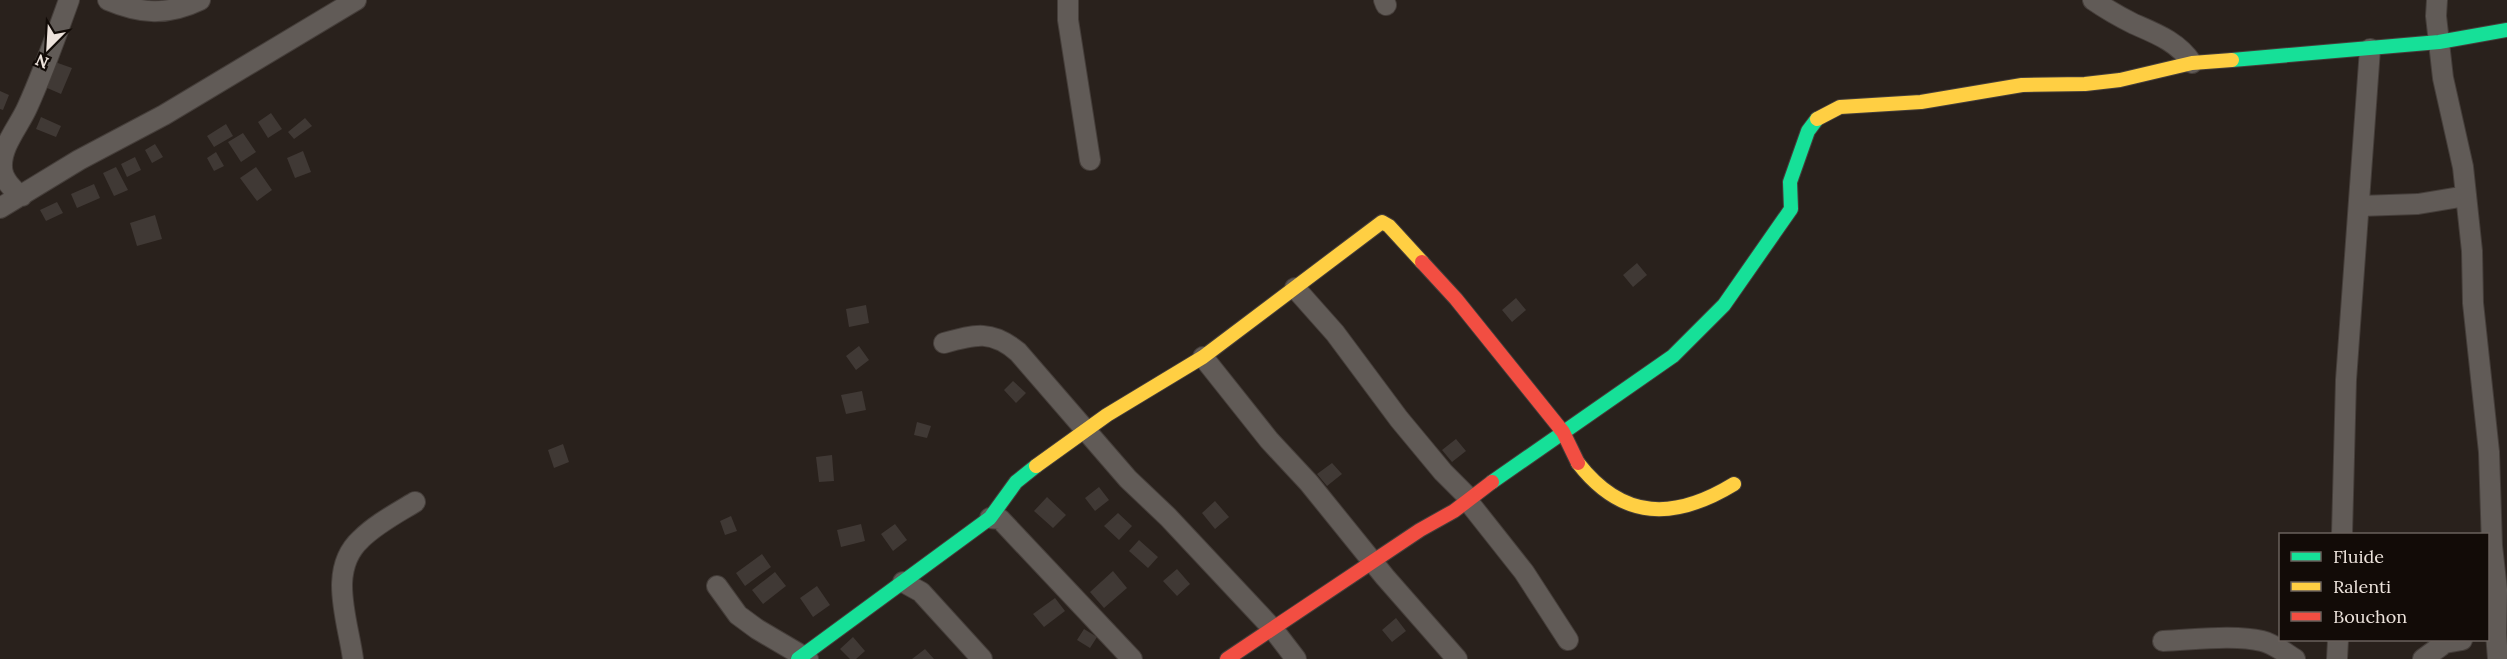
<svg xmlns="http://www.w3.org/2000/svg" width="2507" height="659" font-family="Lora,serif">
	<style>
		.building { fill: #403935 }
		.lines { fill: none; stroke-linecap: round; stroke-linejoin: round }
		.street-casing { stroke: #453e3a; stroke-width: 22 }
		.fast-casing { stroke: #453e3a; stroke-width: 16 }
		.slow-casing { stroke: #453e3a; stroke-width: 16 }
		.jam-casing { stroke: #453e3a; stroke-width: 16 }
		.street { stroke: #615b57; stroke-width: 20 }
		.fast { stroke: #16e098; stroke-width: 14 }
		.slow { stroke: #ffcf43; stroke-width: 14 }
		.jam { stroke: #f24e42; stroke-width: 14 }
	</style>
	<rect width="100%" height="100%" fill="#29211c"/>
	<path class="building" d="M55,62L72,68L61,94L45,87Z
		M0,91L9,95L3,110L0,109Z
		M271,113L282,129L268,138L258,122Z
		M41,117L61,126L56,137L36,129Z
		M305,118L312,126L294,139L288,132Z
		M226,124L233,136L214,147L207,136Z
		M243,133L256,152L241,162L228,142Z
		M155,144L163,157L152,163L145,150Z
		M303,151L311,172L295,178L287,158Z
		M216,152L224,166L214,171L207,158Z
		M135,157L141,170L127,177L121,164Z
		M116,167L128,190L114,196L103,173Z
		M256,167L272,190L257,201L240,178Z
		M94,184L100,198L77,208L71,194Z
		M57,202L63,213L46,221L40,210Z
		M155,215L162,239L137,246L130,223Z
		M1637,263L1647,275L1633,287L1623,275Z
		M1516,298L1526,310L1512,322L1502,310Z
		M866,305L869,323L849,327L846,309Z
		M859,346L869,360L856,370L846,356Z
		M1013,381L1026,393L1016,403L1004,390Z
		M862,391L866,410L846,414L841,395Z
		M917,422L931,426L927,438L914,435Z
		M1456,439L1466,451L1452,462L1442,450Z
		M563,444L569,462L554,468L548,450Z
		M832,455L834,481L819,482L816,457Z
		M1332,463L1342,474L1327,486L1317,474Z
		M1099,487L1109,500L1095,511L1085,498Z
		M1047,497L1066,515L1053,528L1034,511Z
		M1215,501L1229,517L1215,529L1202,513Z
		M1118,513L1132,526L1119,540L1104,526Z
		M731,516L737,531L725,535L720,521Z
		M861,524L865,541L841,547L837,530Z
		M895,524L907,540L893,551L881,534Z
		M1139,540L1158,557L1148,568L1129,551Z
		M762,554L771,567L745,586L736,573Z
		M1177,569L1190,584L1177,596L1163,581Z
		M1113,571L1127,588L1104,608L1090,592Z
		M775,572L786,586L763,604L752,590Z
		M817,586L830,605L813,617L800,598Z
		M1055,598L1065,611L1044,627L1033,614Z
		M1396,618L1406,631L1392,642L1382,630Z
		M1084,629L1097,637L1090,648L1077,640Z
		M853,637L865,651L856,659H850L840,649Z
		M925,649L934,659H912Z"/>
	<g class="lines">
		<g class="street-casing">
			<path id="street" d="M108,0C141,14 167,16 200,0
				M1068,0V20L1090,160
				M1384,0L1386,5
				M2093,0C2106,9 2120,17 2134,24C2157,34 2178,42 2192,63
				M2437,0L2436,16L2443,78L2463,167L2472,251L2473,303L2489,452L2492,546L2497,590L2496,633L2498,659
				M22,196C13,191 2,178 2,167C1,146 19,126 27,108C43,73 56,36 69,0
				M2360,206L2418,204L2466,196
				M0,208L79,160L164,115L356,0
				M1295,288L1335,333L1399,419L1443,472L1469,498L1471,505L1524,572L1568,640
				M944,343C976,334 992,330 1018,352L1128,479L1168,517L1273,629L1296,659
				M1203,357L1269,440L1309,483L1385,577L1457,659
				M990,518L1000,519L1132,659
				M2342,534L2346,380L2370,49
				M903,582L921,592L982,659
				M717,586L738,615L757,629L808,659
				M2163,641C2192,640 2234,634 2262,641C2274,644 2284,652 2295,659
				M353,659C348,620 327,570 361,539C376,524 397,513 415,502
				M2337,659L2338,640
				M2423,659L2445,643L2462,640"/>
		</g>
		<g class="fast-casing">
			<path id="fast" d="M2232,60L2439,42L2507,30
				M1492,482L1673,356L1724,305L1791,209L1790,182L1808,131L1817,119
				M798,659L990,518L1016,482L1036,466"/>
		</g>
		<g class="slow-casing">
			<path id="slow" d="M1817,119L1840,107L1921,102L2022,85L2085,84L2120,80L2192,63L2232,60
				M1578,463C1623,521 1675,520 1734,484
				M1036,466L1107,415L1203,357L1382,222L1389,226L1422,262"/>
		</g>
		<g class="jam-casing">
			<path id="jam" d="M1422,262L1456,299L1563,432L1578,463
				M1227,659L1420,530L1454,511L1492,482"/>
		</g>
		<use href="#street" class="street"/>
		<use href="#fast" class="fast"/>
		<use href="#slow" class="slow"/>
		<use href="#jam" class="jam"/>
	</g>
	<rect x="2279" y="533" width="210" height="108" fill="#120b07" stroke="#6a615c" stroke-width="1.5"/>
	<rect x="2291" y="552" width="30" height="9" fill="#16e098" stroke="#6a615c" stroke-width="1.5"/>
	<text x="2333" y="563" font-size="18" fill="#ede3dc">Fluide</text>
	<rect x="2291" y="582" width="30" height="9" fill="#ffcf43" stroke="#6a615c" stroke-width="1.5"/>
	<text x="2333" y="593" font-size="18" fill="#ede3dc">Ralenti</text>
	<rect x="2291" y="612" width="30" height="9" fill="#f24e42" stroke="#6a615c" stroke-width="1.5"/>
	<text x="2333" y="623" font-size="18" fill="#ede3dc">Bouchon</text>
	<g transform="translate(48 48) rotate(204)" stroke="#120b07" stroke-width="4.5" paint-order="stroke">
	<path d="M0-4.5L10 22L0 15L-10 22Z" fill="#ede3dc"/>
	<text y="-9" font-size="16" font-weight="bold" text-anchor="middle" fill="#ede3dc">N</text>
	</g>
</svg>
